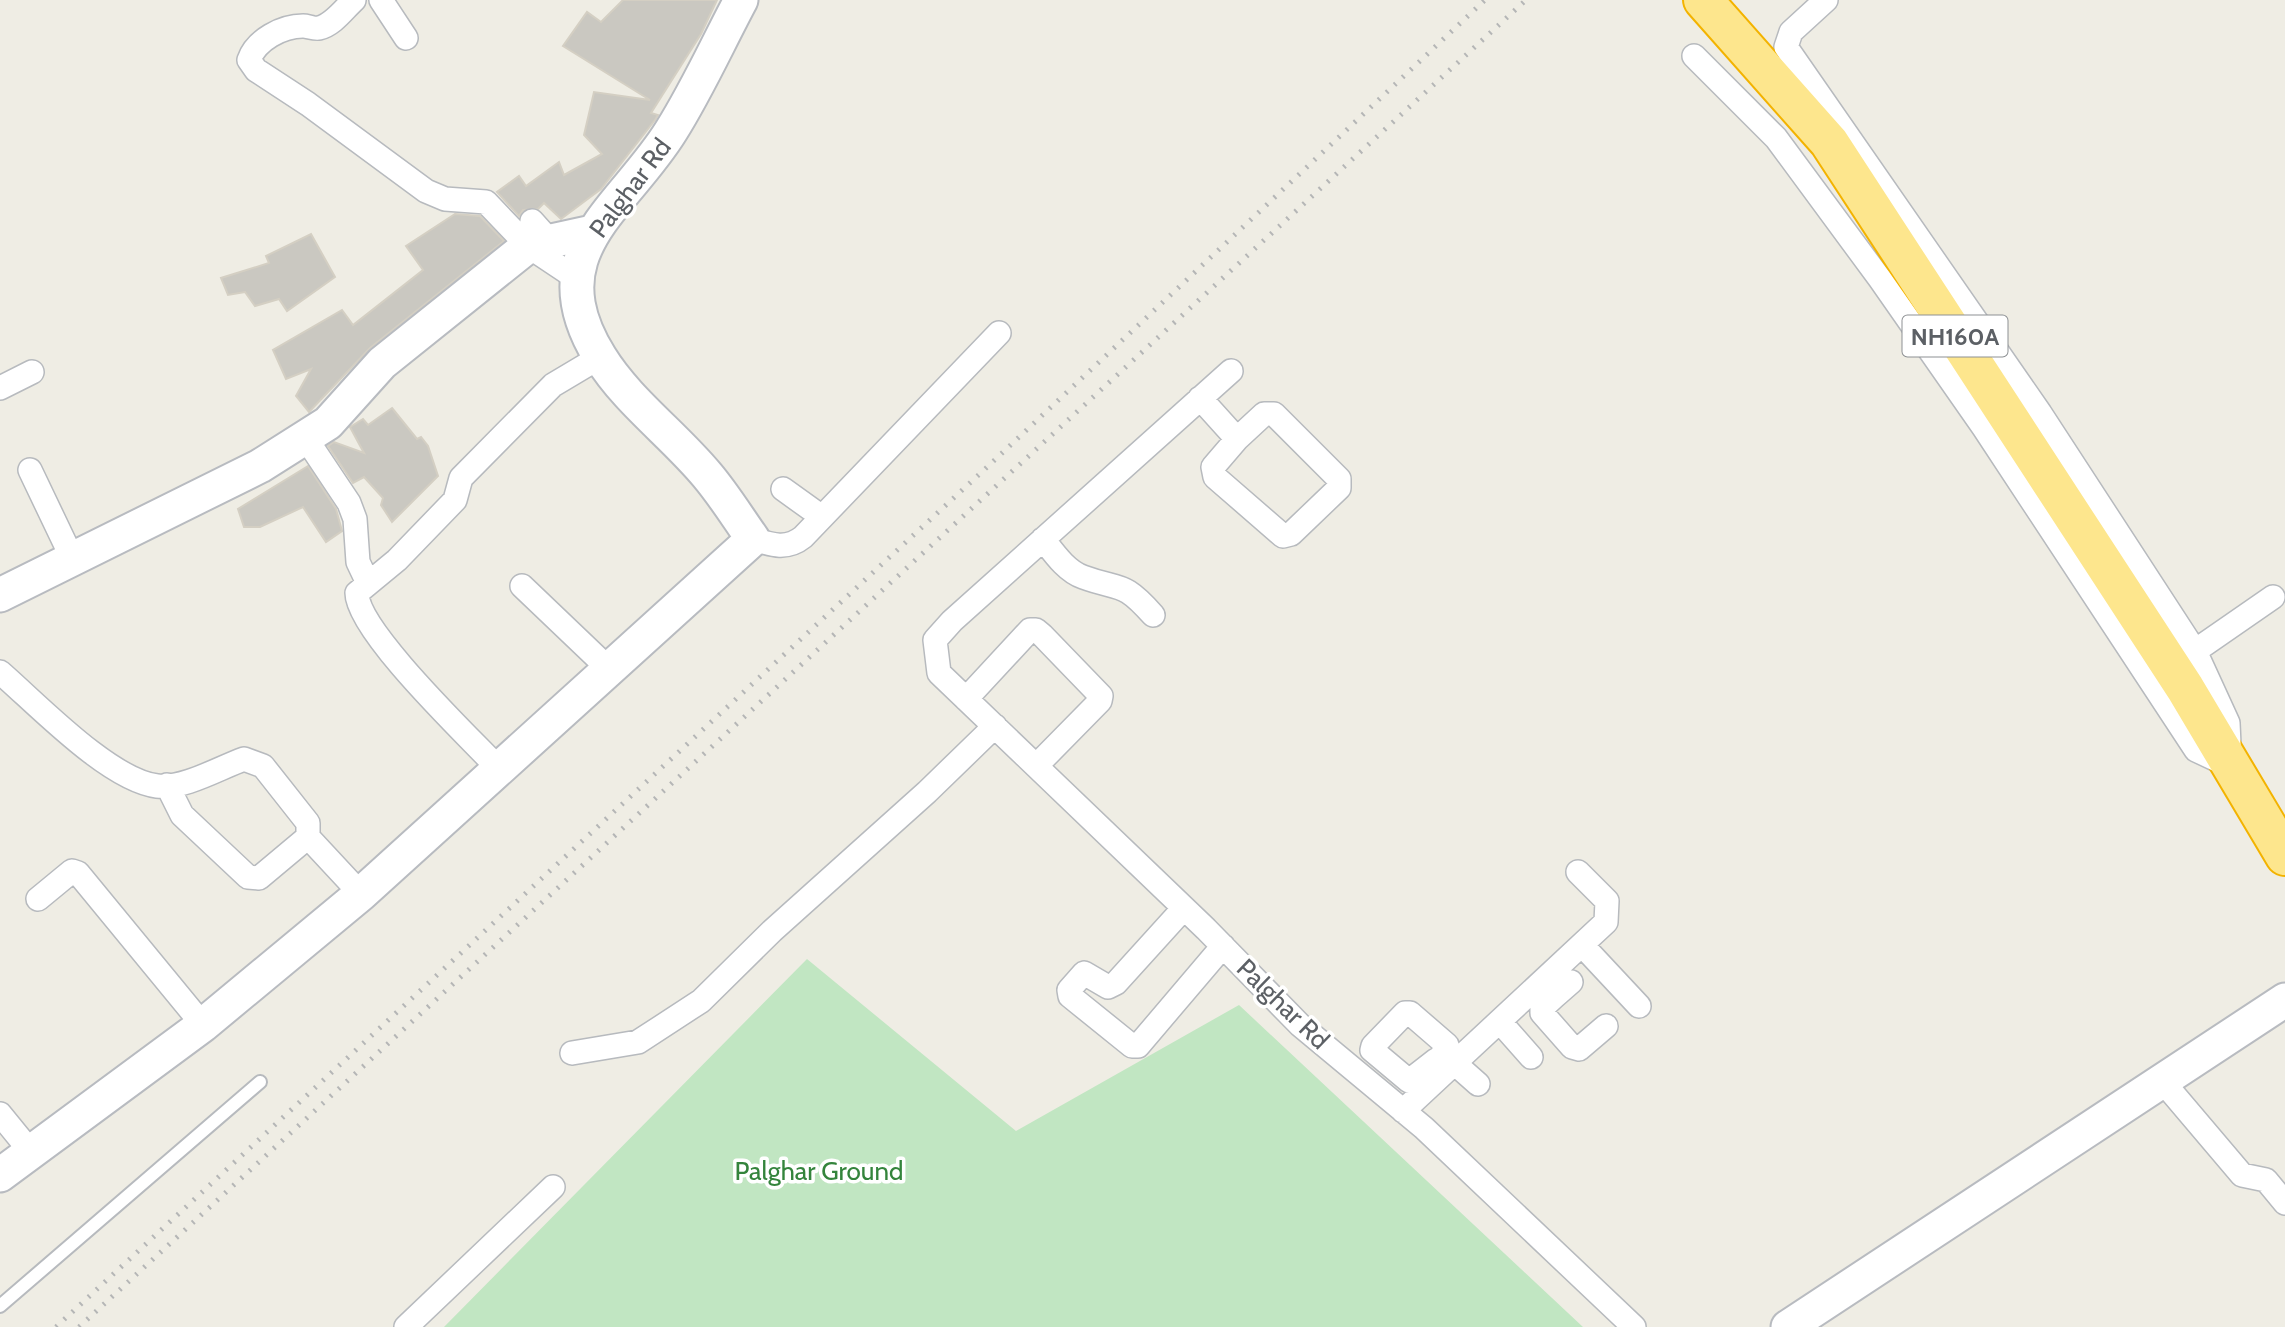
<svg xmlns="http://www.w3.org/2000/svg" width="2285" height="1327" font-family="Cabin,sans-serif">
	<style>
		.green { fill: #c1e6c2 }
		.building { fill: #cac8c1; stroke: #d4cfc3; stroke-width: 2 }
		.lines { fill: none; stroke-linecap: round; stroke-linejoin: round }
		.lane-casing { stroke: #b7babe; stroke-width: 16 }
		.street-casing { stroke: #b7babe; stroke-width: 26 }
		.secondary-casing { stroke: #b8bbc0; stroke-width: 37 }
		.highway-casing { stroke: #f3b300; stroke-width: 42 }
		.lane { stroke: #fff; stroke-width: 12 }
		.street { stroke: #fff; stroke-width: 23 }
		.secondary { stroke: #fff; stroke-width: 33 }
		.highway { stroke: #fde68d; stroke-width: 38 }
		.rail { stroke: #b5b6b6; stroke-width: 5; stroke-dasharray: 2 9; stroke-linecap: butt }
		.labels { text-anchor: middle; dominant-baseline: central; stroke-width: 7; stroke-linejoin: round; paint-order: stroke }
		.shield { fill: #fff; stroke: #8d9093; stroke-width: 2 }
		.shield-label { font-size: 24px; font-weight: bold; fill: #5c6065 }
		.street-label { font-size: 26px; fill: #5c6065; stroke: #fff }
		.park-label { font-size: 26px; fill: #34843c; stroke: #fff }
	</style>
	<rect width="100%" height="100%" fill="#efede4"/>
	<path class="green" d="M807,959L1016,1131L1239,1005L1583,1327H444Z"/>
	<path class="building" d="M623,0H717L701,34L651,113L658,115L655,120L601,189L561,219L544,203L538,209L523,210L519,216L497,192L519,176L526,186L559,162L564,175L602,154L584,135L594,92L650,100L563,46L587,12L601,22Z
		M455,214L480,216L504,241L370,348L309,412L296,396L311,369L286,379L273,350L342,310L353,325L423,270L406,246Z
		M311,234L335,277L287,311L279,299L255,306L245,292L228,295L221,278L269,263L266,256Z
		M392,408L417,439L421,437L428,446L438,476L392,522L381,505L383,498L364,477L353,483L328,446L334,442L364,453L350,427L363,419L368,425Z
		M308,466L336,509L342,531L326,542L303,507L260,527H244L238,509Z"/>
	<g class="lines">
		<g class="lane-casing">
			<path id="lane" d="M0,1306L260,1082"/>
		</g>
		<g class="street-casing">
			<path id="street" d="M354,0C344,9 333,25 319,28C314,29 308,26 303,26C282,26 256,40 249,60L256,70L308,104L426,191L445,199L486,202L528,246L576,278
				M381,0L406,38
				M1694,56L1776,138L1880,279L1984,428L2196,750L2230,766L2228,723L2195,651L2040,413L1786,47L1791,32L1826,0
				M532,221L549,240
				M1231,371L952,621L935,640L939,673L1206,929L1300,1025L1424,1128L1634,1327
				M0,388L32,372
				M1200,398L1237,439L1264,414H1274L1339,479V488L1291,534L1283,536L1215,477L1213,467L1237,439
				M305,437L349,503L355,519L358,562L368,583
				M30,470L73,560
				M783,489L822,517
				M753,539C772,545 787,550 803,537L999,333
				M1043,539C1054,553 1066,571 1083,577C1121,591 1122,580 1153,615
				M522,586L610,670
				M2195,651L2273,597
				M0,672C37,704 109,780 157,786C184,789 219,768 244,759L263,766L308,823V837L259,878L248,877L182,815L167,785
				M966,699L1030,630H1036L1042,635L1101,696L1100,701L1036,766
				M500,770C470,738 357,631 357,593L397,560L455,500L461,478L553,385L600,357
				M308,837L361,894
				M38,899L72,871L78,873L203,1025
				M1184,908L1116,983L1108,987L1084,973L1069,990L1070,996L1132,1046H1138L1223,946
				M1582,945L1639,1006
				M1543,982L1555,996L1542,1008V1013L1572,1047L1579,1049L1606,1026
				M1555,996L1571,982
				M1500,1022L1531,1057
				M572,1053L638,1042L701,1001L772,931L927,792L995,726
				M1436,1060L1409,1081L1372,1050L1373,1046L1405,1013H1410L1447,1045L1443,1053L1478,1084
				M2164,1083L2242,1175L2266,1180L2285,1203
				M1403,1111L1606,922L1607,901L1578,872
				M0,1114L31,1152
				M406,1327L553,1187"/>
		</g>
		<g class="secondary-casing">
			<path id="secondary" d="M0,595L260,466L328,423L382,363L528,246L592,232
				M0,1175L203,1025L361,894L753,539C738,518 724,495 707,475C674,435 627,401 600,357C535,252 622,210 671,131C697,90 718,43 741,0
				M1788,1327L2285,1000"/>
		</g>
		<g class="highway-casing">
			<path id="highway" d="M1703,0L1829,142L2185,688L2285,856"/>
		</g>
		<use href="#lane" class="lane"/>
		<use href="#street" class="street"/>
		<use href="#secondary" class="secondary"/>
		<use href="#highway" class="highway"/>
		<path class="rail" d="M56,1327L985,469L1485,0
			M79,1327L1526,0"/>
	</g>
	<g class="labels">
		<rect class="shield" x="1902.5" y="315.5" width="105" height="41" rx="5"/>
		<g class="shield-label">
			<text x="1955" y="336">NH160A</text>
		</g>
		<g class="street-label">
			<text transform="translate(630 188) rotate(-53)">Palghar Rd</text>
			<text transform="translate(1283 1004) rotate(44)">Palghar Rd</text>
		</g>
		<g class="park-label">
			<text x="819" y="1171">Palghar Ground</text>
		</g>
	</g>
</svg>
